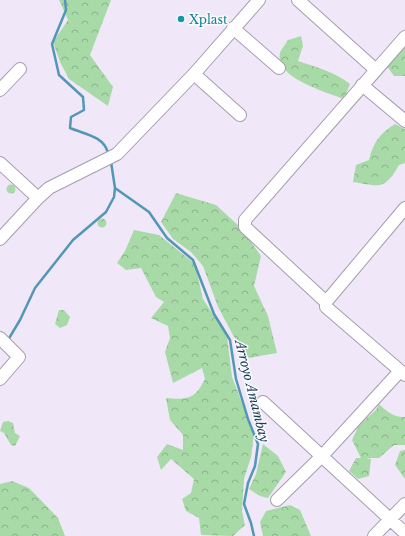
<svg xmlns="http://www.w3.org/2000/svg" width="405" height="536" font-family="'Libre Baskerville',serif">
	<style>
		.forest { fill: url(#forest-crowns) }
		.lines { fill: none; stroke-linecap: round; stroke-linejoin: round }
		.stream { stroke: #5496b6; stroke-width: 2.5 }
		.minor-casing { stroke: #a59dac; stroke-width: 14 }
		.minor { stroke: #fff; stroke-width: 12 }
		.culture-dot { fill: #0f9aa8; stroke: #fbf8fe; stroke-width: 1.5 }
		.labels { text-anchor: middle; dominant-baseline: central; stroke-width: 3; stroke-linejoin: round; paint-order: stroke }
		.culture-label { font-size: 12px; fill: #0d838f; stroke: #fbf8fe; text-anchor: start }
		.water-label { font-size: 13px; font-style: italic; fill: #143e50; stroke: #fbf8fe }
	</style>
	<defs>
		<pattern id="forest-crowns" width="20" height="18" patternUnits="userSpaceOnUse"><rect width="20" height="18" fill="#a8daa8"/><path d="M2 6a3 3 0 1 1 6 0M12 15a3 3 0 1 1 6 0" fill="none" stroke="#8ab28a"/></pattern>
	</defs>
	<rect width="100%" height="100%" fill="#f0e8f8"/>
	<path class="forest" d="M59,0H111L90,55L113,87L108,106L69,79L60,62L53,42L68,20Z
		M301,36L303,46L298,61C316,67 335,72 350,84L344,99C327,92 274,78 280,53C281,49 286,44 288,40Z
		M405,48V76H394L386,65L395,53Z
		M395,124L405,129V163L399,165C384,191 380,186 353,182L356,165L369,160C373,143 380,133 395,124Z
		M6.5 189a4.5 4.5 0 1 1 9 0a4.5 4.5 0 1 1-9 0Z
		M176,193L216,205L240,227L261,256L254,286L268,316L277,353L249,358L240,348L218,307L203,266L191,252L173,239L161,222Z
		M97.5 223a4.5 4.5 0 1 1 9 0a4.5 4.5 0 1 1-9 0Z
		M134,230L159,235L195,264L203,299L227,336L232,377L254,434L251,457L244,479L242,511L245,525L233,536L201,535L199,518L186,511L182,499L191,493L194,479L171,459L161,470L157,457L167,444L183,450V435L170,420L166,398C188,400 195,399 205,379L202,368L173,383L165,352L170,338L168,326L151,318L164,302L156,297L141,268L126,270L117,263L125,251Z
		M59,310H64L70,317L67,325L60,328L55,324Z
		M379,404C386,411 395,418 405,417V445H394L379,458H366L371,459L369,476L358,479L349,471L356,458H361L352,440L359,425L376,410Z
		M8,421L13,423L15,433L20,436L15,446L11,445L4,433L0,431L3,422Z
		M263,444L278,456L286,472L268,498L260,496L249,489L256,474Z
		M405,450V479L395,465L400,451Z
		M12,481L29,488L58,518L65,536H0V484Z
		M290,505L300,510L311,536H263L260,522L266,511Z"/>
	<g class="lines">
		<path class="stream" d="M65,0L66,10L52,44L59,75L83,97L84,110L71,117L70,128C84,134 104,136 108,153
			M111,162L115,188L149,212L167,238L193,260L214,314L230,340L236,379L248,419L258,444L255,466L248,483L244,504L251,523L254,536
			M8,340L20,320L35,288L73,240L106,212L114,197L115,188"/>
		<g class="minor-casing">
			<path id="minor" d="M298,0L376,70
				M233,28L279,68
				M405,37L245,220V227L326,302V307L405,375
				M194,74L240,115
				M362,85L405,121
				M0,90L20,69
				M0,163L38,198
				M0,239L38,198L49,188L117,154L194,74L259,0
				M326,302L405,208
				M0,338L19,357L0,379
				M263,402L405,533
				M277,500L322,456L400,371
				M374,536L405,504"/>
		</g>
		<use href="#minor" class="minor"/>
	</g>
	<circle class="culture-dot" cx="181" cy="19" r="4"/>
	<g class="labels">
		<g class="culture-label">
			<text x="189" y="19">Xplast</text>
		</g>
		<g class="water-label">
			<text transform="translate(252 391) rotate(76)">Arroyo Amambay</text>
		</g>
	</g>
</svg>
